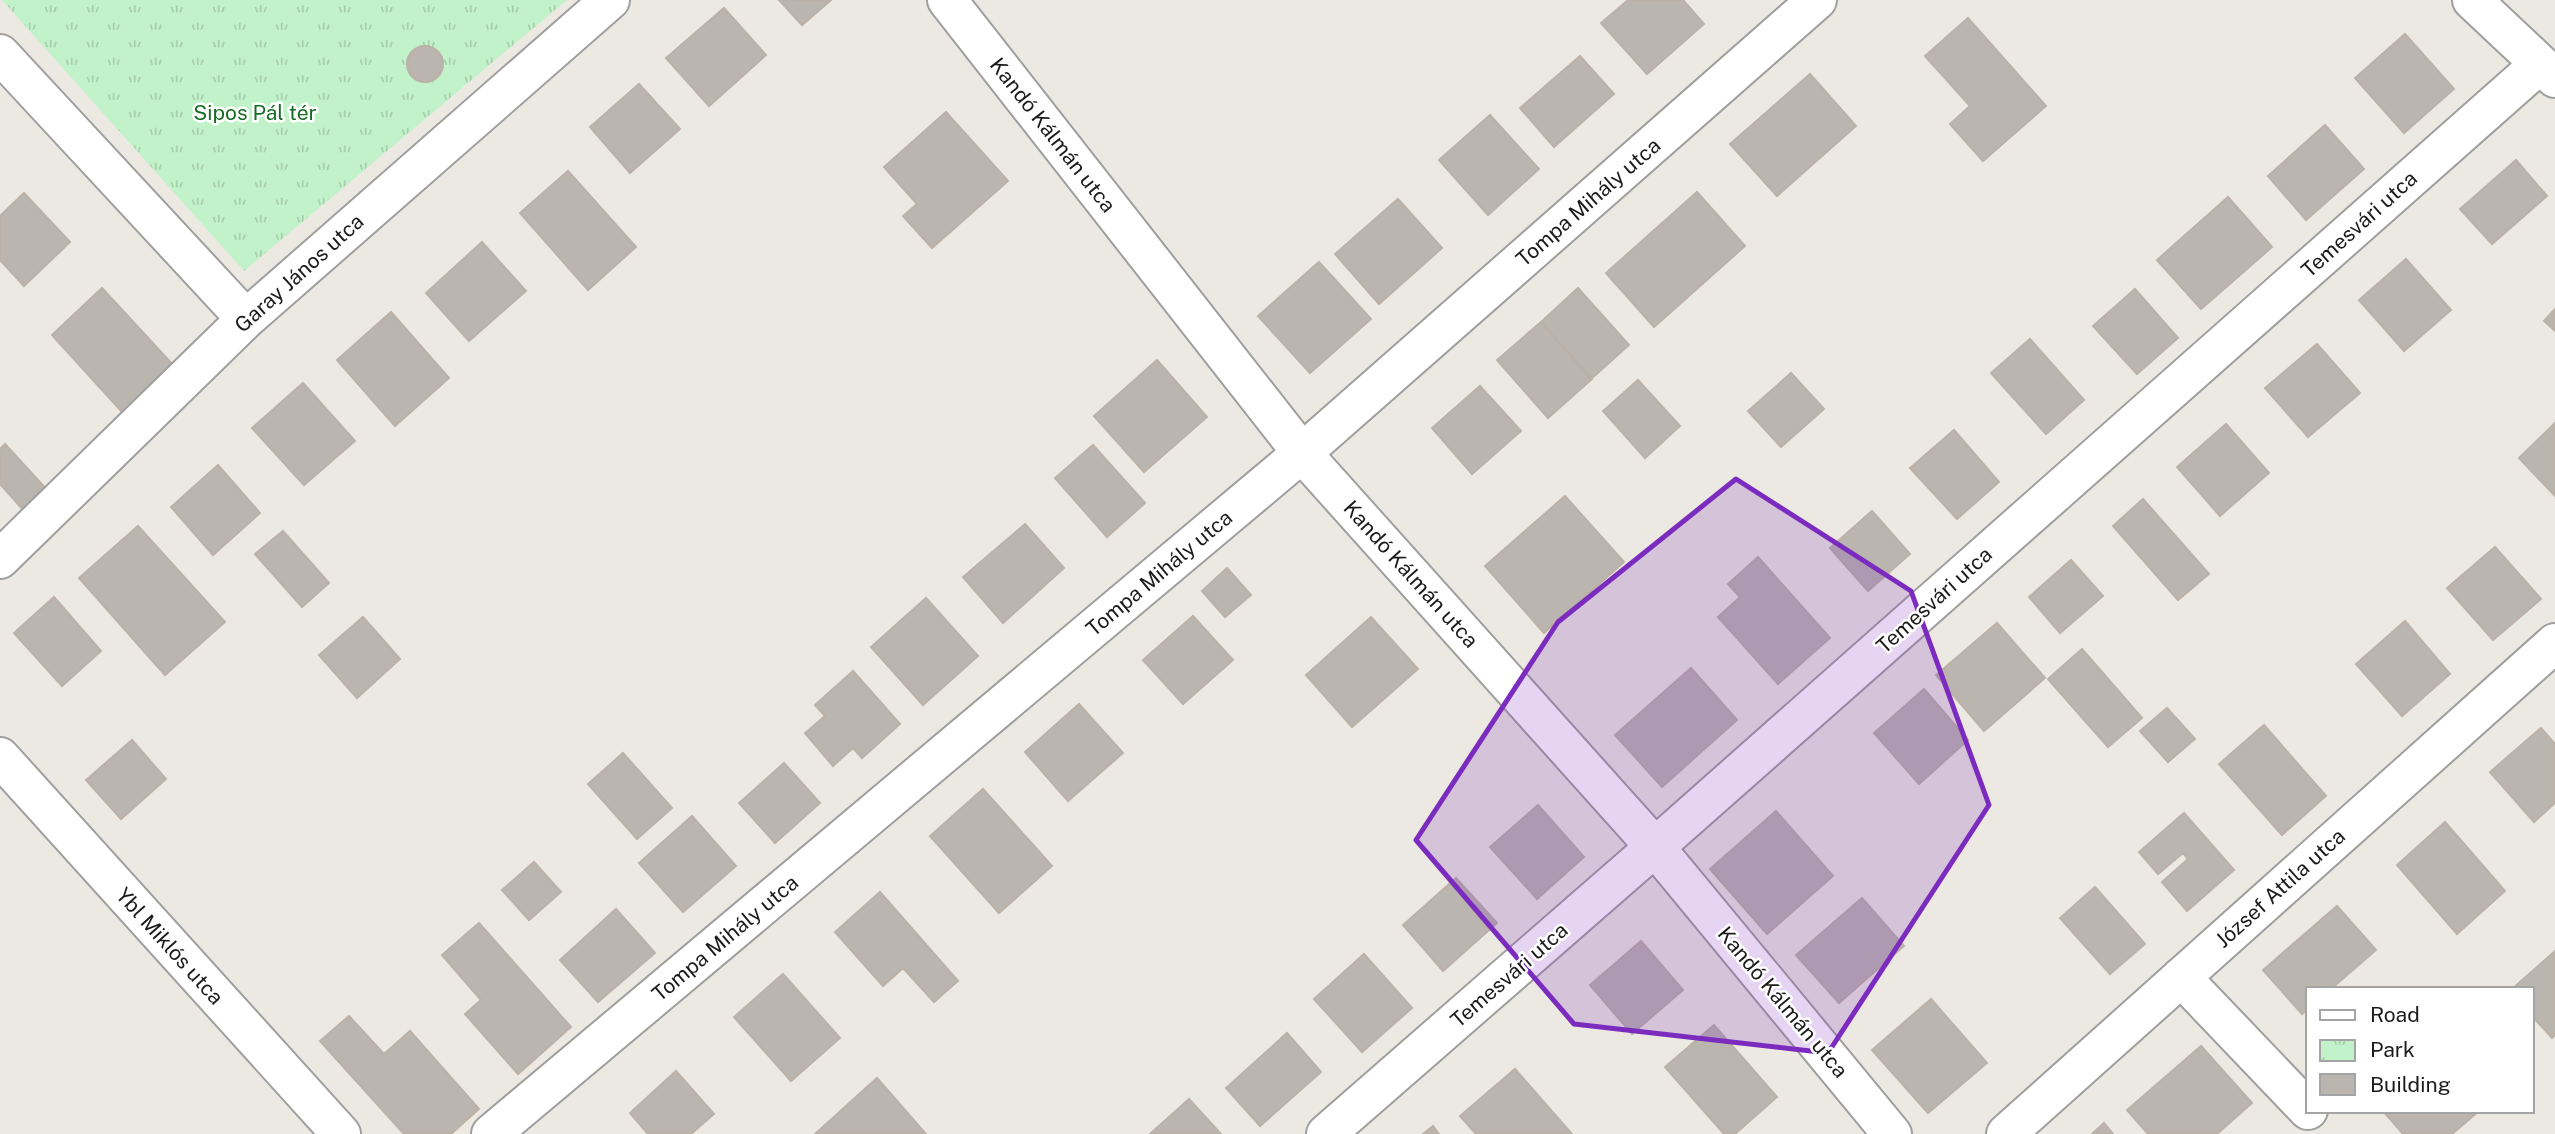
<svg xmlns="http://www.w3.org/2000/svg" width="2555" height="1134" font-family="'Public Sans',sans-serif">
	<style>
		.park { fill: url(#park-tufts) }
		.building { fill: #bbb5af; stroke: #bbb1a6; stroke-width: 2 }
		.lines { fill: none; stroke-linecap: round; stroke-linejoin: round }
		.minor-casing { stroke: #9f9f9f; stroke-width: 42 }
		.minor { stroke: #fff; stroke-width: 38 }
		.marked { fill: #7b2cbf; fill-opacity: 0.2; stroke: #7b2cbf; stroke-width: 5; stroke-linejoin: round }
		.labels { text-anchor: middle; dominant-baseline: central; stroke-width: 5; stroke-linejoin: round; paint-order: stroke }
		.park-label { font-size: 21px; fill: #166c23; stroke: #fff }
		.street-label { font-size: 21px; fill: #1b1b1b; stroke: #fff }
	</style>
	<defs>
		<pattern id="park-tufts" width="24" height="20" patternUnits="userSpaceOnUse" patternTransform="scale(1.75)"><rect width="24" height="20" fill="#c2f2c9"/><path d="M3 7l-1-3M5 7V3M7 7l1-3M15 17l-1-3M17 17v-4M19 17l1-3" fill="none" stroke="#a6cfac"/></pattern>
	</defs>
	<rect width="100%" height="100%" fill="#ece9e2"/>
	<path class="park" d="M2,0H567L244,271Z"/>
	<path class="building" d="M779,0H831L802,25Z
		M1628,0H1683L1704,24L1647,74L1601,23Z
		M724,8L766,55L709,106L666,58Z
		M1968,18L2046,106L1983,161L1950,124L1970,106L1925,56Z
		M2405,34L2454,89L2404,133L2355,78Z
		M407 64a18 18 0 1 1 36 0a18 18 0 1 1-36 0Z
		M1580,56L1614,94L1554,147L1520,108Z
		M1810,74L1856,126L1777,196L1730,144Z
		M639,84L680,129L630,173L590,127Z
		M946,112L1008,181L932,248L903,216L917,204L884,167Z
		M1490,115L1539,169L1488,215L1439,160Z
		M2325,125L2364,169L2306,220L2268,176Z
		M2516,160L2547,196L2492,244L2460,209Z
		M568,171L636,247L588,290L520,213Z
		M1697,192L1745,246L1654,327L1606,273Z
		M24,193L70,242L24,286L0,260V216Z
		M2228,197L2272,247L2201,309L2157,260Z
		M1398,199L1442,248L1379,304L1335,254Z
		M482,242L526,291L469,341L426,293Z
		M2406,259L2451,310L2404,351L2359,300Z
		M1319,262L1371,319L1310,373L1258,316Z
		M102,288L174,366L123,413L52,335Z
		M1578,288L1629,345L1591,379L1541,322Z
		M2135,289L2178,338L2137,374L2093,326Z
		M2555,309V331L2544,321Z
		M391,312L449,378L395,426L337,360Z
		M1541,322L1592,379L1548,418L1497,360Z
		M2030,339L2084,400L2046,434L1991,373Z
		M2317,344L2360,393L2308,437L2265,388Z
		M1157,360L1207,417L1144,472L1094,416Z
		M1791,373L1824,409L1781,447L1748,411Z
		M1638,380L1680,426L1645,458L1603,411Z
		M303,383L355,441L304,485L252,428Z
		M1480,386L1521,431L1472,474L1432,428Z
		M2555,423V496L2519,458Z
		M2226,424L2269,473L2220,516L2177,467Z
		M1954,430L1999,482L1957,519L1910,468Z
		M5,444L48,491L25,512L0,484V449Z
		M1093,445L1145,503L1107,537L1055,478Z
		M218,465L260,513L213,555L171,507Z
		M1565,496L1624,562L1544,633L1485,566Z
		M2143,499L2209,574L2178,600L2113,526Z
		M1872,511L1910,554L1868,591L1830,548Z
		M1025,524L1064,568L1003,623L963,577Z
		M138,526L225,622L165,675L79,578Z
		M283,531L329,583L302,607L255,554Z
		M2495,547L2541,599L2493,640L2447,588Z
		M1758,557L1830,638L1778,684L1718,617L1740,597L1728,584Z
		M2071,560L2103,596L2060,633L2029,597Z
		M1227,568L1251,595L1225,617L1202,591Z
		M54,597L101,651L62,686L14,633Z
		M926,598L978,656L923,705L871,647Z
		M1193,616L1233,660L1183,704L1143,660Z
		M363,617L400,659L357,698L319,655Z
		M1371,617L1418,669L1352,727L1306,675Z
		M2405,621L2450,674L2402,716L2356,664Z
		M1997,623L2045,678L1984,731L1936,675Z
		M2082,649L2142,718L2108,747L2048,679Z
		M1691,668L1737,720L1662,787L1615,735Z
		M853,671L900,724L862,758L853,748L833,766L805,733L825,716L815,705Z
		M1924,689L1968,740L1919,784L1874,733Z
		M1079,704L1123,753L1068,801L1025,752Z
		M2167,708L2195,739L2168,762L2140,731Z
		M2264,725L2326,796L2282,835L2219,764Z
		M2541,728L2555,744V803L2534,822L2490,772Z
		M132,740L166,779L121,819L86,780Z
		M623,753L672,808L637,839L588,784Z
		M784,763L820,803L775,843L739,803Z
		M983,789L1052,866L999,913L930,836Z
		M1538,805L1584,857L1537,899L1490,847Z
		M1776,811L1833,876L1767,934L1710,869Z
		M2184,813L2234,870L2187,911L2162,882L2188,859L2183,853L2158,874L2139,852Z
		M692,816L736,866L683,912L639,863Z
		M2445,822L2505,891L2457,934L2397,865Z
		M534,862L561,892L529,920L502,890Z
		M1456,878L1497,923L1443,971L1403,925Z
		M2095,887L2145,944L2110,974L2060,918Z
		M880,892L958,981L934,1002L903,968L883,986L835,932Z
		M1862,898L1904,946L1839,1003L1796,955Z
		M2337,906L2376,950L2331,989H2308V1009L2302,1014L2263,970Z
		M616,909L655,953L598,1002L560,960Z
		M479,923L571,1027L518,1074L465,1014L481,1000L442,955Z
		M1641,941L1683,990L1632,1034L1590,985Z
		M2555,951V1035L2552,1038L2532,1016V989H2512Z
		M1364,954L1412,1008L1362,1052L1314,999Z
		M783,974L840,1038L791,1081L734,1017Z
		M1931,999L1987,1063L1928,1113L1872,1050Z
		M349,1016L384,1054L410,1031L479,1109L451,1134H404L320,1041Z
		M1714,1025L1777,1097L1735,1134H1724L1665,1067Z
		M1287,1033L1321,1072L1260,1126L1226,1088Z
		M2201,1046L2252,1103L2217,1134H2148L2127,1110Z
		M1515,1069L1572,1134H1476L1460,1116Z
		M676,1071L714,1114L691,1134H648L630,1113Z
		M877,1078L926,1134H815Z
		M1189,1099L1221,1134H1150Z
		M2383,1111H2479L2452,1134H2403Z
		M2104,1123L2113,1134H2092Z
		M1433,1126L1439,1134H1423Z"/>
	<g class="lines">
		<g class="minor-casing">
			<path id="minor" d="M947,0L1302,453L1655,847L1892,1134
				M2472,0L2555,78
				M0,54L246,319
				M0,559L246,319L610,0
				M0,757L341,1134
				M2181,977L2308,1110
				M491,1134L1302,453L1817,0
				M1326,1134L1655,847L2540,64
				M2006,1134L2555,643"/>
		</g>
		<use href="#minor" class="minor"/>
	</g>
	<path class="marked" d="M1736,479L1911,591L1989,805L1828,1053L1574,1024L1416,840L1558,622Z"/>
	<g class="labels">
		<g class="park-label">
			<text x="255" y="112">Sipos Pál tér</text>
		</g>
		<g class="street-label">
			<text transform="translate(1053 135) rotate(52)">Kandó Kálmán utca</text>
			<text transform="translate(1588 202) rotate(-41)">Tompa Mihály utca</text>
			<text transform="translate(2359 224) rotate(-42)">Temesvári utca</text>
			<text transform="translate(299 273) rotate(-42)">Garay János utca</text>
			<text transform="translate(1159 573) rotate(-40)">Tompa Mihály utca</text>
			<text transform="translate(1411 574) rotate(48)">Kandó Kálmán utca</text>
			<text transform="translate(1934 600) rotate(-42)">Temesvári utca</text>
			<text transform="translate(2280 888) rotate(-42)">József Attila utca</text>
			<text transform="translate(725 938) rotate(-40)">Tompa Mihály utca</text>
			<text transform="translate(170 946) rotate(48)">Ybl Miklós utca</text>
			<text transform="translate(1509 975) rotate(-41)">Temesvári utca</text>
			<text transform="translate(1783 1002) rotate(50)">Kandó Kálmán utca</text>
		</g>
	</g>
	<rect x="2306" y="987" width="228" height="126" fill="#ffffff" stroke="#a4a4a4" stroke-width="2"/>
	<rect x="2320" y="1010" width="35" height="10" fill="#ffffff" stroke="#a4a4a4" stroke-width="2"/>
	<text x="2370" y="1022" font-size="21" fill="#1b1b1b">Road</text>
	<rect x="2320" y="1040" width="35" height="21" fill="url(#park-tufts)" stroke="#a4a4a4" stroke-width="2"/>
	<text x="2370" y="1057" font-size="21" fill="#1b1b1b">Park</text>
	<rect x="2320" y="1074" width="35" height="21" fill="#bbb5af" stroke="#a4a4a4" stroke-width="2"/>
	<text x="2370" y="1092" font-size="21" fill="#1b1b1b">Building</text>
</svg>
